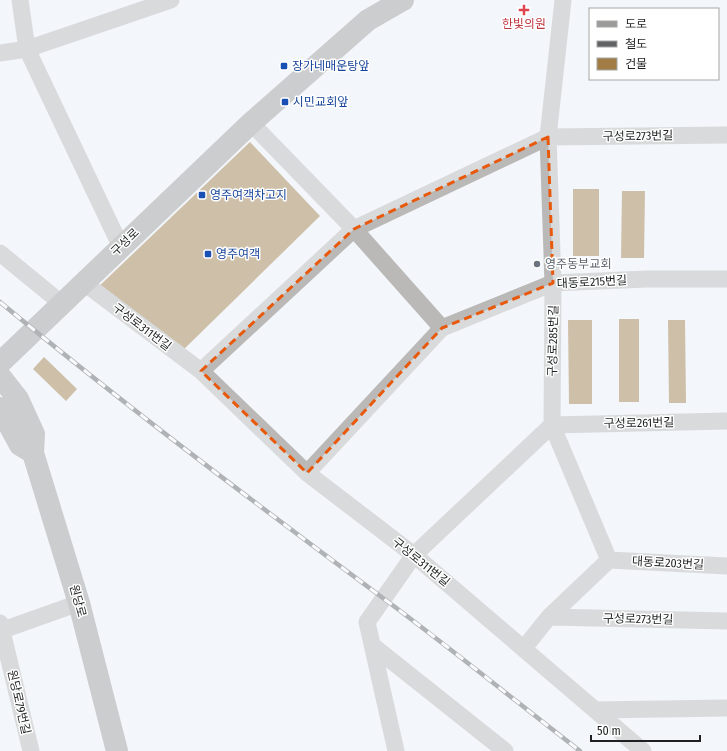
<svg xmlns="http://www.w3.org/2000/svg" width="727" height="751" font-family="'Fira Sans Condensed','Noto Sans KR',sans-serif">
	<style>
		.building { fill: #a17c45 }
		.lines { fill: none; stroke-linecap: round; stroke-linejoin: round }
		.street { stroke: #bab9b7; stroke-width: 17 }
		.secondary { stroke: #9d9b99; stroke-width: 22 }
		.rail-casing { stroke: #606264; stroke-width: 4.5 }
		.rail { stroke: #fff; stroke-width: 3; stroke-dasharray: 9; stroke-linecap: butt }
		.marked { fill: none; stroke: #e8590c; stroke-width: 3; stroke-dasharray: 8 5; stroke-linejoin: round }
		.health-dot { fill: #e0444e; stroke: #fff; stroke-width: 1.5 }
		.transit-dot { fill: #1a4fb4; stroke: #fff; stroke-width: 1.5 }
		.worship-dot { fill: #6b7280; stroke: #fff; stroke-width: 1.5 }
		.labels { text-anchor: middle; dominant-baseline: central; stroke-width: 3; stroke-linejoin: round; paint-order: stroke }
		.health-label { font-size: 12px; fill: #be3a42; stroke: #fff }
		.transit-label { font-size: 12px; fill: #164399; stroke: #fff; text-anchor: start }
		.street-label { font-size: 12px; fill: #1f2021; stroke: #fff }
		.worship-label { font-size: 12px; fill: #5b616d; stroke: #fff; text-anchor: start }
	</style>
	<rect width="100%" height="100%" fill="#f3f6fa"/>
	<path class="building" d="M250,142L320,216L179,354L94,291Z
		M573,189H599V256H573Z
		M622,191H645L644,258H621Z
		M619,319H639V402H619Z
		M568,320H592V404H569Z
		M668,320H685L686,403H669Z
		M44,357L77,389L66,401L33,369Z"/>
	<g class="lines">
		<path class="street" d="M20,0L27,49L121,247
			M563,0L548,137L553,283L552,425L609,560
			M0,53L27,49L171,0
			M251,123L354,229L442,328
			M0,253L61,303
			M83,282L201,371L307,473L414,555L643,751
			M201,371L354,229L548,137L727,135
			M307,473L442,328L553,283L647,279H727
			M609,560L727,566
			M549,617L727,621
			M0,623L31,751
			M0,631L79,603
			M373,646L505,751
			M524,648L549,617L609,560
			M595,710L727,708
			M396,751L367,622L414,555L552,425L727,421"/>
		<path class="secondary" d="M0,363L251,123L368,20L403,0
			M0,376L18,399L34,434L33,453L79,603L117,751
			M0,408L20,445L33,453"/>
		<g class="rail-casing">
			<path id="rail" d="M0,302C127,407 259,506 391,604C455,652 517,702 580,751"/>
		</g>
		<use href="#rail" class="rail"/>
	</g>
	<path d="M0 0H727V751H0ZM548,137L553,283L442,328L307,473L201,371L354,229Z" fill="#f3f6fa" fill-opacity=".55" fill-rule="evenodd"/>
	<path class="marked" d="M548,137L553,283L442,328L307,473L201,371L354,229Z"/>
	<path class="health-dot" d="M522 4h4v4h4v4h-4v4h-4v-4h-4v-4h4z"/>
	<g class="transit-dot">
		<rect x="280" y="62" width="8" height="8" rx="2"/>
		<rect x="281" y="98" width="8" height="8" rx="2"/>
		<rect x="198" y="191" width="8" height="8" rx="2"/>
		<rect x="204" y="250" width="8" height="8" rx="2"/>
	</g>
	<circle class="worship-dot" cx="537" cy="264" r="4"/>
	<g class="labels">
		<g class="health-label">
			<text x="524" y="24">한빛의원</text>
		</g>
		<g class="transit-label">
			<text x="292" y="66">장가네매운탕앞</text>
			<text x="293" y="102">시민교회앞</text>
			<text x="210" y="195">영주여객차고지</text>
			<text x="216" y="254">영주여객</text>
		</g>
		<g class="street-label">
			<text transform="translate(638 136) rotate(-1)">구성로273번길</text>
			<text transform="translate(125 242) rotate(-44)">구성로</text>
			<text transform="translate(592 282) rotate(-3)">대동로215번길</text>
			<text transform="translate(142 327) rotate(37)">구성로311번길</text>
			<text transform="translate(553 341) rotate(-89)">구성로285번길</text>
			<text transform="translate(639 423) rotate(-1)">구성로261번길</text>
			<text transform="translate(421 562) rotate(39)">구성로311번길</text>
			<text transform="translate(668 563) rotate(3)">대동로203번길</text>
			<text transform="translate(78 601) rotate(75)">원당로</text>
			<text transform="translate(638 619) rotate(1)">구성로273번길</text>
			<text transform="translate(19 702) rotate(77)">원당로79번길</text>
		</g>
		<g class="worship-label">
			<text x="545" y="264">영주동부교회</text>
		</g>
	</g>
	<rect x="589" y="8" width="130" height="72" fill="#ffffff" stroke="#a5a6a6"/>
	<rect x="597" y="21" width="20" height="6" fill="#9d9b99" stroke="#a5a6a6"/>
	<text x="625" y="28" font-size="12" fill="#1f2021">도로</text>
	<rect x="597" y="41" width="20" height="6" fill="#606264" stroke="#a5a6a6"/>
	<text x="625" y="48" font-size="12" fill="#1f2021">철도</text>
	<rect x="597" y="58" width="20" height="12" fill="#a17c45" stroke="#a5a6a6"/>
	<text x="625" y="68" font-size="12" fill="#1f2021">건물</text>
	<path d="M591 735v6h109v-6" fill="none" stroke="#1f2021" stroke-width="2"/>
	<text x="597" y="735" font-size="12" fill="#1f2021" stroke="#ffffff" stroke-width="3" paint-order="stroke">50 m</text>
</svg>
